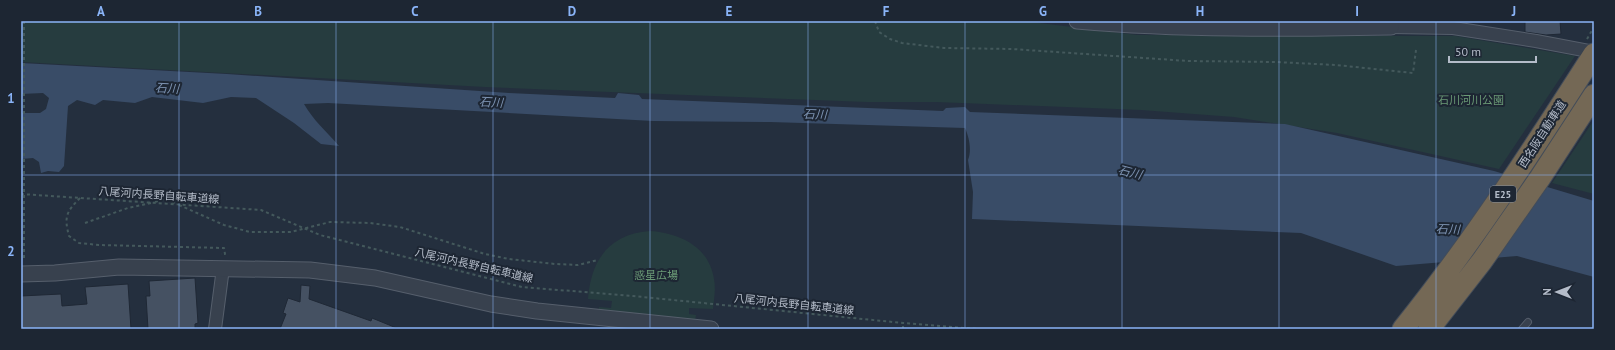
<svg xmlns="http://www.w3.org/2000/svg" width="1615" height="350" font-family="'PT Sans','Noto Sans JP',sans-serif">
	<style>
		.green { fill: #263c3f }
		.water { fill: #394c67 }
		.building { fill: #455162; stroke: #1f2835 }
		.lines { fill: none; stroke-linecap: round; stroke-linejoin: round }
		.service-casing { stroke: #565f6c; stroke-width: 8 }
		.minor-casing { stroke: #565f6c; stroke-width: 14 }
		.tertiary-casing { stroke: #565f6c; stroke-width: 17 }
		.motorway-casing { stroke: #434c59; stroke-width: 23 }
		.path { stroke: #44595c; stroke-width: 2; stroke-dasharray: 3 3; stroke-linecap: butt }
		.service { stroke: #38414e; stroke-width: 6 }
		.minor { stroke: #38414e; stroke-width: 12 }
		.tertiary { stroke: #38414e; stroke-width: 15 }
		.motorway { stroke: #746855; stroke-width: 21 }
		.path-bridge { stroke: #44595c; stroke-width: 2; stroke-dasharray: 3 3; stroke-linecap: butt }
		.grid { fill: none; stroke: #8ab4f8; stroke-width: 1; stroke-opacity: 0.55 }
		.labels { text-anchor: middle; dominant-baseline: central; stroke-width: 4; stroke-linejoin: round; paint-order: stroke }
		.shield { fill: #1d2633; stroke: #878f9c; stroke-width: 1 }
		.shield-label { font-size: 10px; font-weight: bold; fill: #b4bcc9 }
		.park-label { font-size: 11px; fill: #6b9a76; stroke: #1d2633 }
		.street-label { font-size: 11px; fill: #b4bcc9; stroke: #1d2633 }
		.water-label { font-size: 12px; font-style: italic; fill: #7c92b1; stroke: #1d2633 }
		.neatline { fill: none; stroke: #8ab4f8; stroke-width: 1.5 }
		.grid-label { font-size: 13px; text-anchor: middle; font-weight: bold; fill: #8ab4f8 }
	</style>
	<rect width="100%" height="100%" fill="#242f3e"/>
	<path class="green" d="M21,21H1023L1137,35L1455,36L1575,56L1499,169L1337,133L1234,117L1141,110L936,102H867L485,87L21,62Z
		M1594,120V194L1552,183Z
		M650,231C679,233 709,246 714,279C716,289 714,299 713,309L689,308V314L696,315L695,321L599,313V307L611,308L612,301L588,299C591,260 609,234 650,231Z"/>
	<path class="water" d="M21,63L227,74L509,93L615,98L618,93L639,95L642,99L943,111L946,108L965,107L970,112L1285,124L1494,171L1594,201V277L1517,256L1396,266L1301,233L972,219L973,192L968,160C972,150 969,137 965,128L770,122L653,121L328,103L304,104C313,120 327,132 339,146L321,144L294,123L256,98L231,97L203,103L152,97L135,103L103,100L95,105L77,100L68,106L64,166L59,172L48,171L41,173L39,162L33,158L21,159V113H40L46,109L49,98L43,93L21,94Z"/>
	<path class="building" d="M1525,21H1560L1561,34L1546,35L1525,32Z
		M195,278L198,323L195,324V329H148L146,296H150L149,281Z
		M128,284L131,329H21V296L61,294L62,306L87,304L85,287Z
		M301,285L310,286L309,299L371,321L372,318L399,329H280L286,314L283,313L288,298L300,302Z"/>
	<g class="lines">
		<g class="service-casing">
			<path id="service" d="M1522,329L1528,322"/>
		</g>
		<g class="minor-casing">
			<path id="minor" d="M1391,27L1453,28L1536,41L1594,52
				M215,329L223,268"/>
		</g>
		<g class="tertiary-casing">
			<path id="tertiary" d="M1077,21C1181,30 1286,29 1391,27V21
				M21,274L55,273L119,267L310,270L375,278L491,304L537,311L711,329"/>
		</g>
		<g class="motorway-casing">
			<path id="motorway" d="M1403,329C1473,242 1534,148 1594,54
				M1429,329L1482,261L1540,178L1594,95"/>
		</g>
		<path class="path" d="M875,21L879,32L890,39L902,43L944,48L1012,49L1188,61L1276,62L1336,65L1413,73L1416,50
			M933,21H1012
			M1587,39L1594,27
			M21,194L261,210L320,235L522,287L633,296L903,323L978,329
			M80,198C66,212 64,217 69,236L79,243L99,245L224,248L225,254H221
			M155,202L164,199L175,203
			M179,205L224,225L250,232H291L330,222L370,223L400,227L485,254L509,259L555,264L578,265L598,260
			M85,223L128,208L151,203
			M24,255V261
			M903,329V323"/>
		<use href="#service" class="service"/>
		<use href="#minor" class="minor"/>
		<use href="#tertiary" class="tertiary"/>
		<use href="#motorway" class="motorway"/>
		<path class="path-bridge" d="M24,21V255"/>
	</g>
	<path class="grid" d="M179,21V329M336,21V329M493,21V329M650,21V329M808,21V329M965,21V329M1122,21V329M1279,21V329M1436,21V329M21,175H1594"/>
	<g class="labels">
		<rect class="shield" x="1490" y="186" width="26" height="16" rx="3"/>
		<g class="shield-label">
			<text x="1503" y="194">E25</text>
		</g>
		<g class="park-label">
			<text x="1471" y="100">石川河川公園</text>
			<text x="656" y="275">惑星広場</text>
		</g>
		<g class="street-label">
			<text transform="translate(1542 134) rotate(-57)">西名阪自動車道</text>
			<text transform="translate(159 195) rotate(4)">八尾河内長野自転車道線</text>
			<text transform="translate(474 265) rotate(13)">八尾河内長野自転車道線</text>
			<text transform="translate(794 304) rotate(6)">八尾河内長野自転車道線</text>
		</g>
		<g class="water-label">
			<text transform="translate(167 88) rotate(3)">石川</text>
			<text transform="translate(491 102) rotate(3)">石川</text>
			<text transform="translate(815 114) rotate(2)">石川</text>
			<text transform="translate(1130 172) rotate(14)">石川</text>
			<text transform="translate(1448 229) rotate(2)">石川</text>
		</g>
	</g>
	<rect width="1615" height="350" fill="none" stroke="#1d2633" stroke-width="44"/>
	<g transform="translate(1557 292) rotate(270)" stroke="#1d2633" stroke-width="3" paint-order="stroke">
	<path d="M0-3L7 15L0 10L-7 15Z" fill="#b4bcc9"/>
	<text y="-6" font-size="11" font-weight="bold" text-anchor="middle" fill="#b4bcc9">N</text>
	</g>
	<path d="M1449 56v6h87v-6" fill="none" stroke="#b4bcc9" stroke-width="2"/>
	<text x="1455" y="56" font-size="12" fill="#b4bcc9" stroke="#1d2633" stroke-width="3" paint-order="stroke">50 m</text>
	<rect x="22" y="22" width="1571" height="306" class="neatline"/>
	<g class="grid-label">
		<text x="101" y="16">A</text>
		<text x="258" y="16">B</text>
		<text x="415" y="16">C</text>
		<text x="572" y="16">D</text>
		<text x="729" y="16">E</text>
		<text x="886" y="16">F</text>
		<text x="1043" y="16">G</text>
		<text x="1200" y="16">H</text>
		<text x="1357" y="16">I</text>
		<text x="1514" y="16">J</text>
		<text x="11" y="103">1</text>
		<text x="11" y="256">2</text>
	</g>
</svg>
